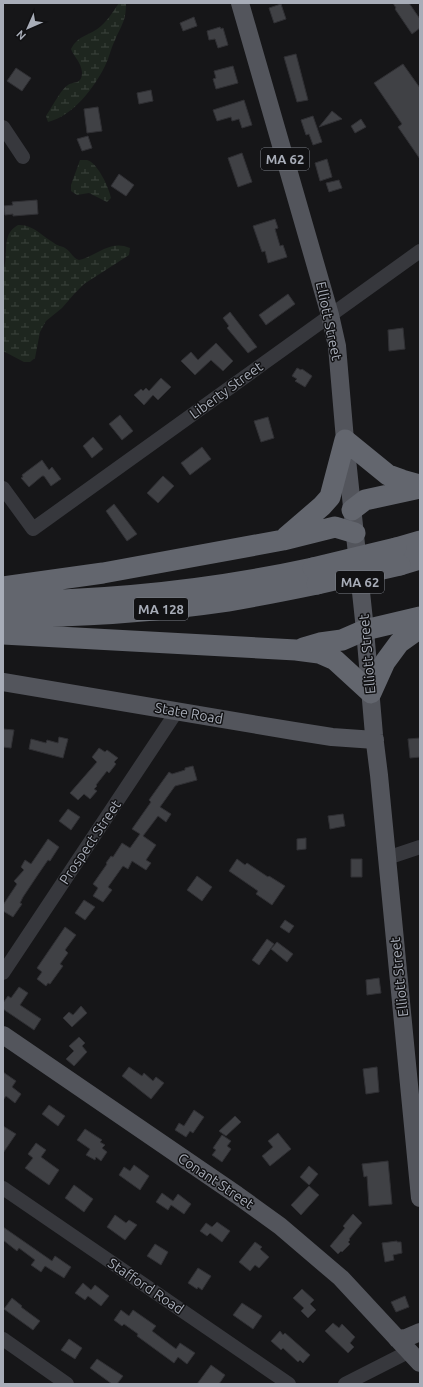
<svg xmlns="http://www.w3.org/2000/svg" width="423" height="1387" font-family="Ubuntu,sans-serif">
	<style>
		.wetland { fill: url(#wetland-marsh) }
		.building { fill: #404145; stroke: #303034 }
		.lines { fill: none; stroke-linecap: round; stroke-linejoin: round }
		.minor { stroke: #37383d; stroke-width: 14 }
		.major { stroke: #53555c; stroke-width: 18 }
		.highway { stroke: #63666e; stroke-width: 21 }
		.highway-bridge { stroke: #63666e; stroke-width: 21 }
		.labels { text-anchor: middle; dominant-baseline: central; stroke-width: 3; stroke-linejoin: round; paint-order: stroke }
		.shield { fill: #111113; stroke: #7b7e86; stroke-width: 1 }
		.shield-label { font-size: 13px; font-weight: bold; fill: #a8adb8 }
		.street-label { font-size: 14px; fill: #a8adb8; stroke: #111113 }
	</style>
	<defs>
		<pattern id="wetland-marsh" width="20" height="14" patternUnits="userSpaceOnUse"><rect width="20" height="14" fill="#1e261f"/><path d="M1 5h8M5 5V1M11 12h8M15 12V8" fill="none" stroke="#3c433d"/></pattern>
	</defs>
	<rect width="100%" height="100%" fill="#161618"/>
	<path class="wetland" d="M119,3H126C126,21 122,24 115,40C111,48 109,58 105,66C94,88 73,116 48,122L46,116C51,109 61,89 68,85C74,81 82,85 82,72C81,62 74,57 71,49C79,34 90,36 101,26C108,20 114,10 119,3Z
		M80,160C82,160 85,160 87,160C98,163 109,188 111,198L107,202L89,193L77,195L71,191V185Z
		M18,225C33,224 42,236 54,243C57,246 62,246 65,248C71,251 72,258 79,260C97,256 110,239 130,248L129,255L84,284L75,293L62,308L46,321L40,332L35,358L30,362H24L3,351V270C10,253 0,235 18,225Z"/>
	<path class="building" d="M393,3H409L420,19V28L412,34L395,9L396,8Z
		M281,4L286,19L274,23L269,8Z
		M194,17L197,26L183,31L180,23Z
		M220,27L221,29L223,28L228,45L218,48L215,39L209,40L207,31Z
		M296,54L308,100L297,102L284,57Z
		M403,64L420,88V159L398,127L402,124L374,83Z
		M233,66L238,83L216,89L213,79L216,78L214,71Z
		M16,68L31,78L22,91L7,81Z
		M151,90L153,101L139,104L137,93Z
		M244,100L252,125L242,128L239,119L232,121L231,117L217,121L213,110Z
		M98,107L102,131L87,133L84,109Z
		M332,111L342,119L319,127Z
		M313,116L322,142L313,145L309,134L306,135L301,120Z
		M361,119L366,127L355,133L351,126Z
		M88,136L92,148L82,151L77,139Z
		M242,153L252,182L238,187L228,158Z
		M327,159L332,177L320,181L315,163Z
		M119,174L134,185L126,196L111,186Z
		M339,180L342,188L329,192L326,183Z
		M37,200L38,214L13,216V214L5,215L4,206L13,205L12,202Z
		M275,219L278,228L275,229L280,246L283,245L287,257L268,263L265,251L262,252L253,226Z
		M288,294L295,304L266,325L259,315Z
		M230,312L257,347L248,353L227,328L229,326L223,318Z
		M403,328L405,349L389,351L388,330Z
		M216,343L233,361L223,371L211,360L195,375L181,361L191,352L198,360Z
		M297,368L301,370L302,369L312,376L305,387L295,381L297,379L292,376Z
		M161,378L171,387L158,400L153,395L144,405L134,395L141,389L143,391L146,388L149,391Z
		M120,415L133,431L122,440L109,424Z
		M268,417L274,438L261,442L254,421Z
		M93,437L103,449L92,458L83,446Z
		M202,447L211,459L190,475L181,463Z
		M42,460L49,470L52,467L61,479L51,486L44,476H42L29,487L21,478L23,477L22,475Z
		M163,476L174,486L158,503L147,493Z
		M114,504L137,534L127,541L106,511Z
		M3,729L14,730L11,748L3,747Z
		M59,737L68,739L63,758L29,749L31,739L46,743L47,740L58,743Z
		M420,738V757L410,758L408,739Z
		M99,748L105,752L107,750L118,758L114,762L116,764L109,773L107,771L96,785L97,786L94,789L97,791L90,799L84,794L78,800L70,793L97,762L92,757Z
		M193,766L197,780L175,786L160,807L171,814L166,822L158,816L143,836L156,845L146,860L151,863L146,870L132,861L128,869L123,866L108,887L112,890L103,902L93,896L98,888L93,884L107,864L106,863L111,856L113,857L122,843L130,848L140,834L132,829L151,802L149,800L169,772L172,774L185,770V768Z
		M68,809L80,817L71,830L59,821Z
		M343,814L345,826L330,829L328,816Z
		M306,838V849L297,850V839Z
		M48,839L59,847L50,861L48,860L37,876L23,897L20,903L22,904L13,917L3,911V905L17,884L14,881L24,870L21,867L25,860L31,864Z
		M237,859L245,865L247,863L268,877L269,876L285,886L272,905L256,894L258,891L229,871Z
		M351,859H362V877H351Z
		M197,876L212,887L202,901L187,890Z
		M84,900L95,907L85,920L75,913Z
		M285,920L294,926L289,933L280,927Z
		M65,927L76,935L65,950L68,953L60,964L63,966L50,984L48,983L46,986L37,979L42,972L37,968Z
		M267,939L274,944L259,965L252,960Z
		M277,942L293,954L287,962L271,949Z
		M379,978L381,993L367,995L366,980Z
		M19,987L28,993L20,1005L41,1019L34,1030L3,1009V1003L8,996L11,998Z
		M81,1006L87,1013L72,1027L63,1018L69,1012L73,1015Z
		M79,1037L85,1043L82,1046L87,1052L74,1066L66,1059L74,1051L69,1046Z
		M129,1067L142,1076L144,1073L153,1081L156,1077L164,1083L151,1099L122,1076Z
		M377,1067L379,1092L366,1094L363,1069Z
		M3,1072L16,1081L12,1087L21,1094L15,1103L6,1096L3,1100Z
		M49,1105L65,1116L58,1126L42,1114Z
		M194,1110L204,1117L193,1133L190,1131L186,1137L175,1130L179,1123L184,1126Z
		M235,1116L241,1122L226,1136L219,1131Z
		M3,1126L16,1134L3,1153Z
		M85,1129L102,1140L100,1142L105,1145L102,1148L107,1152L101,1161L96,1157L95,1160L86,1155L90,1149L77,1140Z
		M278,1133L291,1149L270,1166L262,1156L273,1147L268,1141Z
		M222,1135L231,1141L227,1146L231,1149L222,1162L212,1155L216,1150L213,1148Z
		M36,1143L46,1150L41,1157L59,1170L49,1185L25,1168L33,1158L28,1154Z
		M388,1161L392,1204L369,1206L367,1176L364,1177L362,1164Z
		M134,1165L149,1176L140,1190L119,1175L124,1167L130,1171Z
		M309,1166L318,1174L309,1185L300,1177Z
		M74,1185L93,1199L84,1212L65,1198Z
		M309,1186L319,1195L301,1215L291,1205Z
		M162,1193L173,1201L178,1194L191,1204L184,1214L171,1205L168,1210L156,1202Z
		M353,1214L362,1223L349,1239L350,1240L348,1242L350,1244L342,1252L341,1251L338,1254L330,1246L345,1228L343,1226Z
		M115,1215L126,1223L129,1220L137,1225L125,1240L107,1227Z
		M217,1222L230,1231L222,1242L210,1233L207,1236L200,1231L206,1223L212,1227Z
		M3,1227L52,1261L55,1256L71,1267L64,1278L45,1266L41,1272L31,1265L35,1260L19,1248L17,1251L3,1240Z
		M397,1241V1242H401L402,1253L393,1255L394,1260L385,1262L382,1243Z
		M255,1242L262,1247L260,1249L269,1257L259,1268L255,1265L250,1271L239,1262Z
		M155,1244L168,1252L161,1265L147,1256Z
		M198,1268L211,1276L202,1290L198,1287L197,1289L188,1283Z
		M83,1283L91,1290L95,1285L109,1296L101,1306L88,1296L85,1300L75,1293Z
		M302,1289L314,1300L310,1304L316,1310L308,1318L301,1311L304,1308L293,1298Z
		M405,1296L409,1307L396,1312L391,1302Z
		M12,1298L22,1306L21,1307L40,1321L33,1330L4,1309Z
		M242,1303L262,1316L253,1329L233,1315Z
		M121,1310L129,1316L133,1310L156,1326L152,1331L176,1349L180,1343L195,1353L187,1364L178,1357L174,1363L137,1336L138,1334L124,1324L122,1326L114,1320Z
		M333,1323L339,1328L342,1324L355,1337L350,1343L354,1347L348,1353L325,1331Z
		M280,1331L283,1335L285,1333L310,1355L303,1363L300,1360L298,1362L283,1348L281,1350L271,1341Z
		M69,1339L82,1348L75,1359L61,1350Z
		M97,1359L123,1376L117,1384H112L90,1368Z
		M211,1365L225,1375L219,1384H197Z"/>
	<g class="lines">
		<path class="minor" d="M3,127L23,157
			M3,488L33,529L420,251
			M387,858L420,847
			M3,973L177,711
			M3,1188L289,1384
			M3,1339L67,1384
			M345,1384L408,1352"/>
		<path class="major" d="M240,3L330,315L337,346L345,440L365,630L374,735L379,775L420,1198
			M3,682L294,731L332,737L375,740
			M3,1035L237,1195L280,1226L341,1278L420,1363
			M397,1339L406,1338L420,1332"/>
		<path class="highway" d="M352,510L365,500L420,488
			M286,537L322,506L330,497L345,440L388,475L402,480L420,485
			M396,548L420,541
			M400,565L420,559
			M3,587L103,573L283,540L335,527L355,533
			M3,601C107,601 211,590 313,568
			M3,617C78,617 153,612 228,601C258,596 288,590 317,584
			M3,634L296,650L319,653L335,660L371,693L385,662L399,643L420,628
			M303,648L320,643L342,640L365,630L420,617"/>
		<path class="highway-bridge" d="M313,568L396,548
			M317,584L400,565"/>
	</g>
	<g class="labels">
		<g class="shield">
			<rect x="261" y="148" width="48" height="22" rx="3"/>
			<rect x="336" y="571" width="48" height="22" rx="3"/>
			<rect x="134" y="598" width="54" height="22" rx="3"/>
		</g>
		<g class="shield-label">
			<text x="285" y="159">MA 62</text>
			<text x="360" y="582">MA 62</text>
			<text x="161" y="609">MA 128</text>
		</g>
		<g class="street-label">
			<text transform="translate(329 321) rotate(78)">Elliott Street</text>
			<text transform="translate(226 390) rotate(-36)">Liberty Street</text>
			<text transform="translate(367 654) rotate(-95)">Elliott Street</text>
			<text transform="translate(189 713) rotate(10)">State Road</text>
			<text transform="translate(90 842) rotate(-56)">Prospect Street</text>
			<text transform="translate(399 977) rotate(-96)">Elliott Street</text>
			<text transform="translate(216 1181) rotate(34)">Conant Street</text>
			<text transform="translate(146 1286) rotate(34)">Stafford Road</text>
		</g>
	</g>
	<rect width="423" height="1387" fill="none" stroke="#a8adb8" stroke-width="8"/>
	<g transform="translate(28 28) rotate(225)" stroke="#111113" stroke-width="3" paint-order="stroke">
	<path d="M0-3L7 15L0 10L-7 15Z" fill="#a8adb8"/>
	<text y="-6" font-size="11" font-weight="bold" text-anchor="middle" fill="#a8adb8">N</text>
	</g>
</svg>
